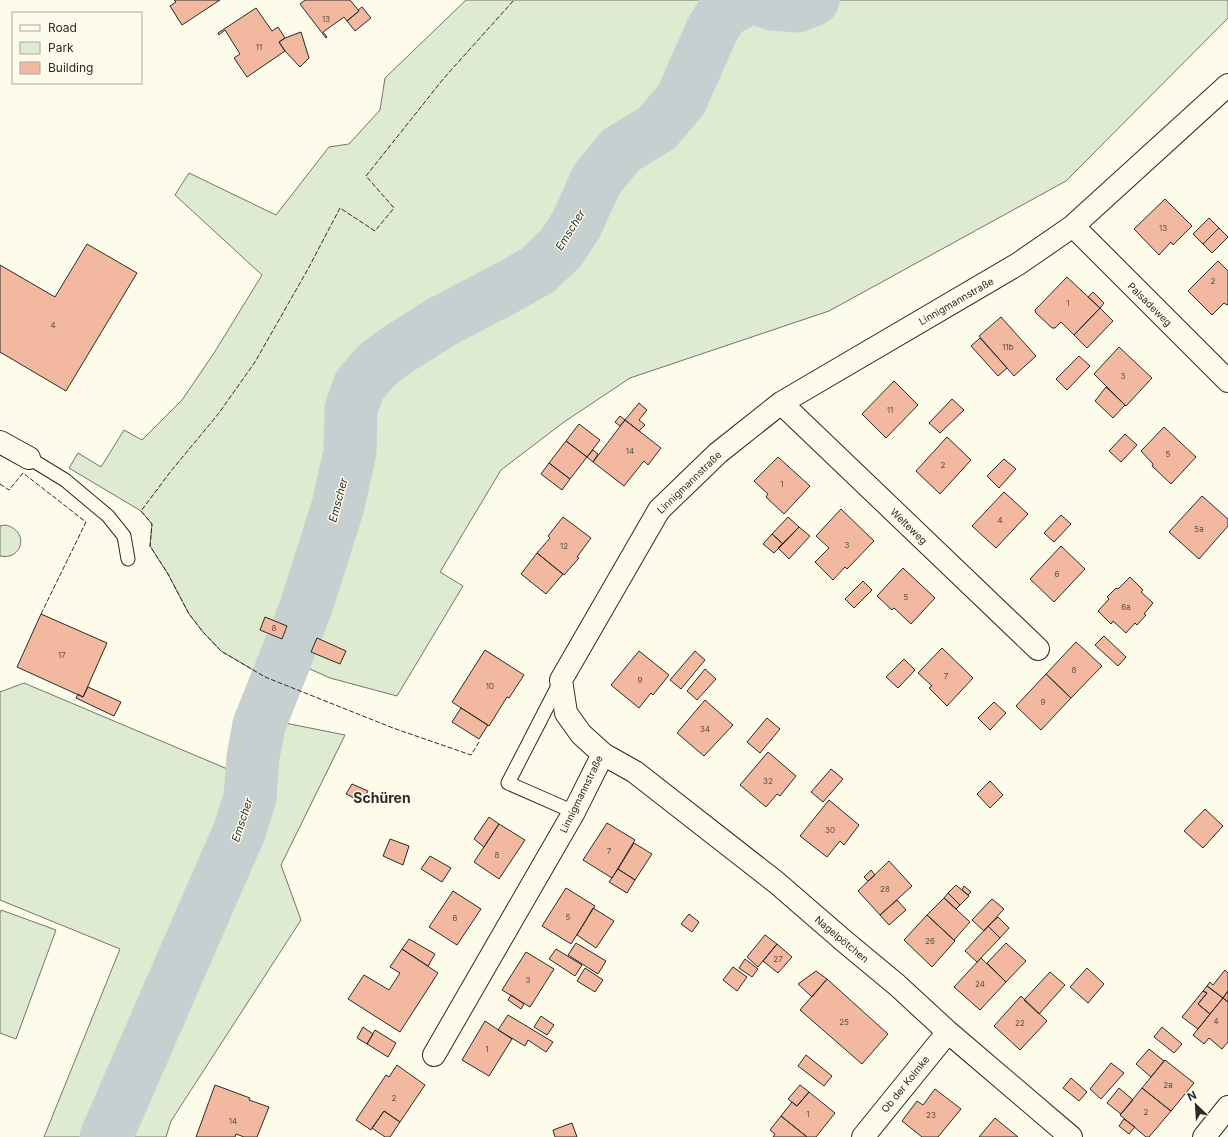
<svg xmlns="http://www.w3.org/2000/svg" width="1228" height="1137" font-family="Inter,sans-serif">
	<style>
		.green { fill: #deebd1; stroke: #74746e }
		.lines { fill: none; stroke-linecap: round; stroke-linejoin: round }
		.river { stroke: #c7d0d0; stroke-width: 53 }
		.building { fill: #f2b8a0; stroke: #2b2b2b }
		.service-casing { stroke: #2b2b2b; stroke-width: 15 }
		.minor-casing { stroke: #2b2b2b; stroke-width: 24 }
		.service { stroke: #fdfbea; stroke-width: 13 }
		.minor { stroke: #fdfbea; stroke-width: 22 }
		.fence { stroke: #2b2b2b; stroke-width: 1; stroke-dasharray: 5 2; stroke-linecap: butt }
		.labels { text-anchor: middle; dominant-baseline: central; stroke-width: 3; stroke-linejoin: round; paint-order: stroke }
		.number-label { font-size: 8px; fill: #5d4e48 }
		.street-label { font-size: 10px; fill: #2b2b2b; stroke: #fdfbea }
		.water-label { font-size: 11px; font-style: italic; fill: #2b2b2b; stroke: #fdfbea }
		.district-label { font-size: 14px; font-weight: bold; fill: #2b2b2b; stroke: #fdfbea }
	</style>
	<rect width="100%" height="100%" fill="#fdfbea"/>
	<path class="green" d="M466,0H1228V18L1066,181L829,311L630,378L564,422L501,470L440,572L463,586L397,696L330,678L277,654L265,677L221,651L203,632L189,614L168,574L150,546L152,524L141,511L69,468L78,453L101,467L124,430L142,440L182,400L214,353L262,275L175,195L189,173L276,215L329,147L349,144L380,110L385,78Z
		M5,525C30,530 23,561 0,556V526Z
		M24,683L244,776L255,717L345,735L281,865L301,920L171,1121L166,1137H44L120,949L0,900V692Z
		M1,910L56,930L16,1039L0,1033V913Z"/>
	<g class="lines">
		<path class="river" d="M761,0L773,4L797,6L813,0
			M106,1137L239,832L250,798L253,757L259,725L306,607L338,506L350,452L351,409L359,386L377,365L397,350L443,321L510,286L538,270L561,248L576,225L597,179L621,150L657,128L681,100L712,30L723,12L745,0"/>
	</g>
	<path class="building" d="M174,0H220L182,25L170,6L176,2Z
		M305,0H350L359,11L347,21L344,17L323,32L327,37L326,38L300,4Z
		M362,7L371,18L355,31L347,21L359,11L358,10Z
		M256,8L272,31L278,27L285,38L279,42L285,51L247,77L234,58L240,54L225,30L219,35L218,33Z
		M301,32L309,58L300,67L285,51L279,42L285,38Z
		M1165,199L1192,226L1173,245L1171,242L1159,255L1134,229Z
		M1209,218L1219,228L1203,244L1193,234Z
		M1219,228L1228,237L1212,253L1203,244Z
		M87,244L137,273L66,391L0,352V265L55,297Z
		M1218,261L1228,271V304L1227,305L1224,303L1212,315L1188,291Z
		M1067,277L1100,308L1074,335L1061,322L1055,328H1052L1036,313L1035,310Z
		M1093,292L1104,303L1100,308L1088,297Z
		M1100,308L1113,321L1087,348L1074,335Z
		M1001,317L1036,356L1014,376L979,336Z
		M980,338L1007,368L998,376L971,346Z
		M1119,347L1152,378L1126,406L1094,374Z
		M1079,356L1090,366L1067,390L1056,379Z
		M894,381L918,405L886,438L862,414Z
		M1106,387L1125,405L1113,418L1095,401Z
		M952,399L964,410L940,433L929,423Z
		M639,403L647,410L639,420L645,425L639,431L625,420Z
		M620,416L625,420L620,426L615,422Z
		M625,420L661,448L648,465L644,461L624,486L593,462Z
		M579,424L600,440L587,457L566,441Z
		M1164,427L1196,457L1171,484L1152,466L1153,464L1141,451Z
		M1125,434L1137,445L1121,462L1109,451Z
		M947,437L971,460L940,494L916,471Z
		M566,441L587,457L570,479L549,463Z
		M593,450L598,454L593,462L587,457Z
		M778,457L810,486L784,514L766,497L768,494L754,481Z
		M1004,459L1016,469L999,488L987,476Z
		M549,463L570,479L562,490L541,474Z
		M1004,492L1028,514L996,548L972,526Z
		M1202,496L1228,519V526L1199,559L1169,532Z
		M841,509L874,541L847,569L845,567L833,580L815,562L829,548L816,536Z
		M1061,515L1071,524L1054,542L1044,533Z
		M563,517L591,538L577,557L579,558L564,575L537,553L550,538L548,536Z
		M788,517L799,527L783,544L772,534Z
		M799,527L810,536L789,559L778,548Z
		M772,534L783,544L774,553L763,544Z
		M1061,546L1085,569L1054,602L1030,579Z
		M537,553L563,574L546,594L521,574Z
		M903,568L935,598L911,624L894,608L892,610L877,596Z
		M1130,577L1143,590L1141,592L1153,603L1144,614L1146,615L1137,625L1135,623L1126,633L1113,621L1111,624L1098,611L1109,599L1107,597L1116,588L1118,589Z
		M863,581L872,590L854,608L845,599Z
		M41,614L107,643L83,697L17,667Z
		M265,617L287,626L282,639L260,630Z
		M1104,636L1126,657L1118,666L1095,645Z
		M317,638L346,651L340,664L311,652Z
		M1076,642L1102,666L1071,698L1046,674Z
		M942,648L973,678L947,706L929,688L932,686L918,673Z
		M485,650L524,675L509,698L507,697L489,726L452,702Z
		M639,651L669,675L653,695L651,693L639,708L611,685Z
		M695,651L705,660L681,689L670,680Z
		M904,659L915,670L898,688L886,677Z
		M705,669L716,679L697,700L687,691Z
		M1046,674L1071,698L1041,730L1016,706Z
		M88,687L121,702L114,716L76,698L78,694L83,697Z
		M705,700L733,725L704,756L677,733Z
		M994,702L1006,713L990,730L978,718Z
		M461,708L488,725L479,739L452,722Z
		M767,718L780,729L760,753L747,742Z
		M768,752L796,776L780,796L777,794L766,807L740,785Z
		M831,769L843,779L823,802L811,792Z
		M990,781L1003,795L990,808L977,794Z
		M352,784L368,791L362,802L346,794Z
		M829,800L859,825L844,845L840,841L827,857L800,836Z
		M1205,809L1223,826L1203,848L1184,831Z
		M489,817L499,824L484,847L474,839Z
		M607,823L635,840L612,878L583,860Z
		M499,824L525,840L499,879L474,862Z
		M390,839L409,846L403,865L383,856Z
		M634,843L652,854L635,880L618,869Z
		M430,856L451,868L442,882L421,869Z
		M889,861L912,886L880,915L858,891Z
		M618,869L635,880L627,893L609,882Z
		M871,870L875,875L868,881L864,877Z
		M956,885L969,896L960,905L948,893Z
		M964,886L971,892L968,895L962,890Z
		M566,888L595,906L571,944L542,926Z
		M453,891L481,909L457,945L429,927Z
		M948,893L960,905L956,909L944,898Z
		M944,898L970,922L954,940L927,915Z
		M992,899L1004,909L984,931L972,920Z
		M897,900L906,910L889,925L880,915Z
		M593,908L614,921L596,948L577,935Z
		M689,914L699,922L692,932L681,924Z
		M927,915L955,941L932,967L904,940Z
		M998,917L1009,928L1000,938L988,926Z
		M988,926L1000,938L977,962L965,951Z
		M765,935L777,944L758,967L747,957Z
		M409,939L435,954L428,966L402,949Z
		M576,943L606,961L598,974L568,955Z
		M1006,943L1026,961L1006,982L987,963Z
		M777,944L792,957L778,973L763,961Z
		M402,949L438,973L400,1032L348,999L364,975L389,990L400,973L390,967Z
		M556,949L582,965L575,976L549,959Z
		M526,952L554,969L530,1007L502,990Z
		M981,958L1006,982L980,1010L954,987Z
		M745,959L758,969L752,977L739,968Z
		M733,967L747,977L737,991L723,980Z
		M585,968L603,980L595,992L577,981Z
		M1087,968L1104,984L1088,1003L1070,987Z
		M1225,970L1228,973V991L1223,998L1207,986L1210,982L1213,985Z
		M816,971L827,979L812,997L798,984Z
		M1050,972L1065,985L1039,1014L1024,1000Z
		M827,979L888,1034L862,1064L800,1010Z
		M1207,986L1223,998L1210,1014L1198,1004L1207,993L1203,991Z
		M1203,991L1207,993L1198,1004L1210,1014L1198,1029L1182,1017Z
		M1228,991V1002L1223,998Z
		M511,995L524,1004L521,1009L508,1000Z
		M1021,996L1047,1021L1020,1050L994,1026Z
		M1223,998L1228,1002V1042L1222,1049L1209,1038L1204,1044L1193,1035Z
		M508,1015L553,1042L546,1052L528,1040L525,1046L498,1030Z
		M541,1016L554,1025L547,1035L534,1027Z
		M485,1021L512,1039L489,1076L462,1060Z
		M363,1027L373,1034L367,1044L357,1038Z
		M1162,1027L1182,1044L1174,1053L1154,1037Z
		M375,1030L396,1043L388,1057L367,1044Z
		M1149,1049L1164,1061L1151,1077L1136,1064Z
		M806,1055L832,1076L824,1086L798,1066Z
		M1165,1060L1194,1083L1171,1111L1142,1088Z
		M1111,1063L1124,1073L1101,1099L1090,1089Z
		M397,1065L425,1085L400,1122L384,1111L371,1130L356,1120L386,1075L389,1077Z
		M1071,1078L1087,1092L1079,1101L1063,1088Z
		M215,1085L250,1098L249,1100L269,1107L257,1137H244L236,1134L235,1137H196Z
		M800,1085L809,1092L797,1106L788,1099Z
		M1119,1088L1133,1100L1121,1114L1107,1103Z
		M1142,1088L1171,1111L1149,1137H1146L1120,1115Z
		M935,1089L961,1109L938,1137H922L902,1121L917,1101L923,1105Z
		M809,1092L835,1113L816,1137H807L781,1116L792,1102L797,1106Z
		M384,1111L400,1122L390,1137H385L372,1128Z
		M781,1116L807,1137H773L775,1134L770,1130Z
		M995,1118L1018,1137H979Z
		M1124,1119L1135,1127L1129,1134L1119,1126Z
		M572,1123L577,1137H555L553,1130Z"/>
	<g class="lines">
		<g class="service-casing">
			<path id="service" d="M29,458L65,480L108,516L124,536L128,559
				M560,682L508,783L574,812"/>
		</g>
		<g class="minor-casing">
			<path id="minor" d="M1073,226L1228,381
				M781,403L1038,649
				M0,442L29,458
				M434,1055L574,812L603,754
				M863,1137L948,1032
				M1071,1137L948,1032L897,985L844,941L777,883L635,772L603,754L581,734L566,713L561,680L659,510L718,453L781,403L1018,264L1073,226L1228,85
				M1204,1137L1228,1107"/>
		</g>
		<use href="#service" class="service"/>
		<use href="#minor" class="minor"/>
		<path class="fence" d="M0,484L9,490L23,473L86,522L41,614
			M479,742L471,755L393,728L265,677L221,651L203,632L189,614L168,574L150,546L152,524L141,511L171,471L219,413L255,362L308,269L340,208L375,231L394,208L366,176L444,78L514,0"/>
	</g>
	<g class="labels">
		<g class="number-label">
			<text x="326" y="19">13</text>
			<text x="259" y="47">11</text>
			<text x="1163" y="228">13</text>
			<text x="1213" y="281">2</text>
			<text x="1068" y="303">1</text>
			<text x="53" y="325">4</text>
			<text x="1008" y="347">11b</text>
			<text x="1123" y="376">3</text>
			<text x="890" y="410">11</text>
			<text x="630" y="451">14</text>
			<text x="1168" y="454">5</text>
			<text x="943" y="465">2</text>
			<text x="782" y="484">1</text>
			<text x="1000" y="520">4</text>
			<text x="1199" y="529">5a</text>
			<text x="847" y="545">3</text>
			<text x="564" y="546">12</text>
			<text x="1057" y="574">6</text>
			<text x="906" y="597">5</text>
			<text x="1126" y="607">6a</text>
			<text x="274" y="628">8</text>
			<text x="62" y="655">17</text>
			<text x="1074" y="670">8</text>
			<text x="946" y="676">7</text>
			<text x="640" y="680">9</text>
			<text x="490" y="686">10</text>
			<text x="1043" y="702">9</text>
			<text x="705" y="729">34</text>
			<text x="768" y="781">32</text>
			<text x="830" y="830">30</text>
			<text x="609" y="851">7</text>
			<text x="497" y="855">8</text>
			<text x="885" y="889">28</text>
			<text x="568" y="917">5</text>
			<text x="455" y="918">6</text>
			<text x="930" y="941">26</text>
			<text x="778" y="959">27</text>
			<text x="528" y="980">3</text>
			<text x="980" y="984">24</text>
			<text x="1216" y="1021">4</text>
			<text x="844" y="1022">25</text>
			<text x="1020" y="1023">22</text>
			<text x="487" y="1049">1</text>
			<text x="1168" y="1085">2a</text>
			<text x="394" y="1098">2</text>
			<text x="1146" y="1112">2</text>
			<text x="808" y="1114">1</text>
			<text x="931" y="1115">23</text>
			<text x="233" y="1121">14</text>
		</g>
		<g class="street-label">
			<text transform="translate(956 301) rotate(-30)">Linnigmannstraße</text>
			<text transform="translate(1150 304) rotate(45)">Palsadeweg</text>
			<text transform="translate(689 482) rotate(-44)">Linnigmannstraße</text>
			<text transform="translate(909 526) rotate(44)">Welteweg</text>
			<text transform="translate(581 794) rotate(-64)">Linnigmannstraße</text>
			<text transform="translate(842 939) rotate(40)">Nagelpötchen</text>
			<text transform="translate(905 1084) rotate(-51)">Ob der Kolmke</text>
		</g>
		<g class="water-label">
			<text transform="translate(570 230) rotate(-58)">Emscher</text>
			<text transform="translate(338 500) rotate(-75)">Emscher</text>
			<text transform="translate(242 820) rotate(-72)">Emscher</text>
		</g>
		<g class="district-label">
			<text x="382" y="797">Schüren</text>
		</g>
	</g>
	<rect x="12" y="12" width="130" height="72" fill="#fdfbea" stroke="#a9a89e"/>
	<rect x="20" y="25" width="20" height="6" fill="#fdfbea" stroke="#a9a89e"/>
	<text x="48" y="32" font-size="12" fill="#2b2b2b">Road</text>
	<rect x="20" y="42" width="20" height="12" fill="#deebd1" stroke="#a9a89e"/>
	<text x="48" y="52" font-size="12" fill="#2b2b2b">Park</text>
	<rect x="20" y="62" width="20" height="12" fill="#f2b8a0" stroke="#a9a89e"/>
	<text x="48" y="72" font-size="12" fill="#2b2b2b">Building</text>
	<g transform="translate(1196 1105) rotate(335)" stroke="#fdfbea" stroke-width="3" paint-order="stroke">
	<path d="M0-3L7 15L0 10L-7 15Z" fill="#2b2b2b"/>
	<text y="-6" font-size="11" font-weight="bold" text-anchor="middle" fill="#2b2b2b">N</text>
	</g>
</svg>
